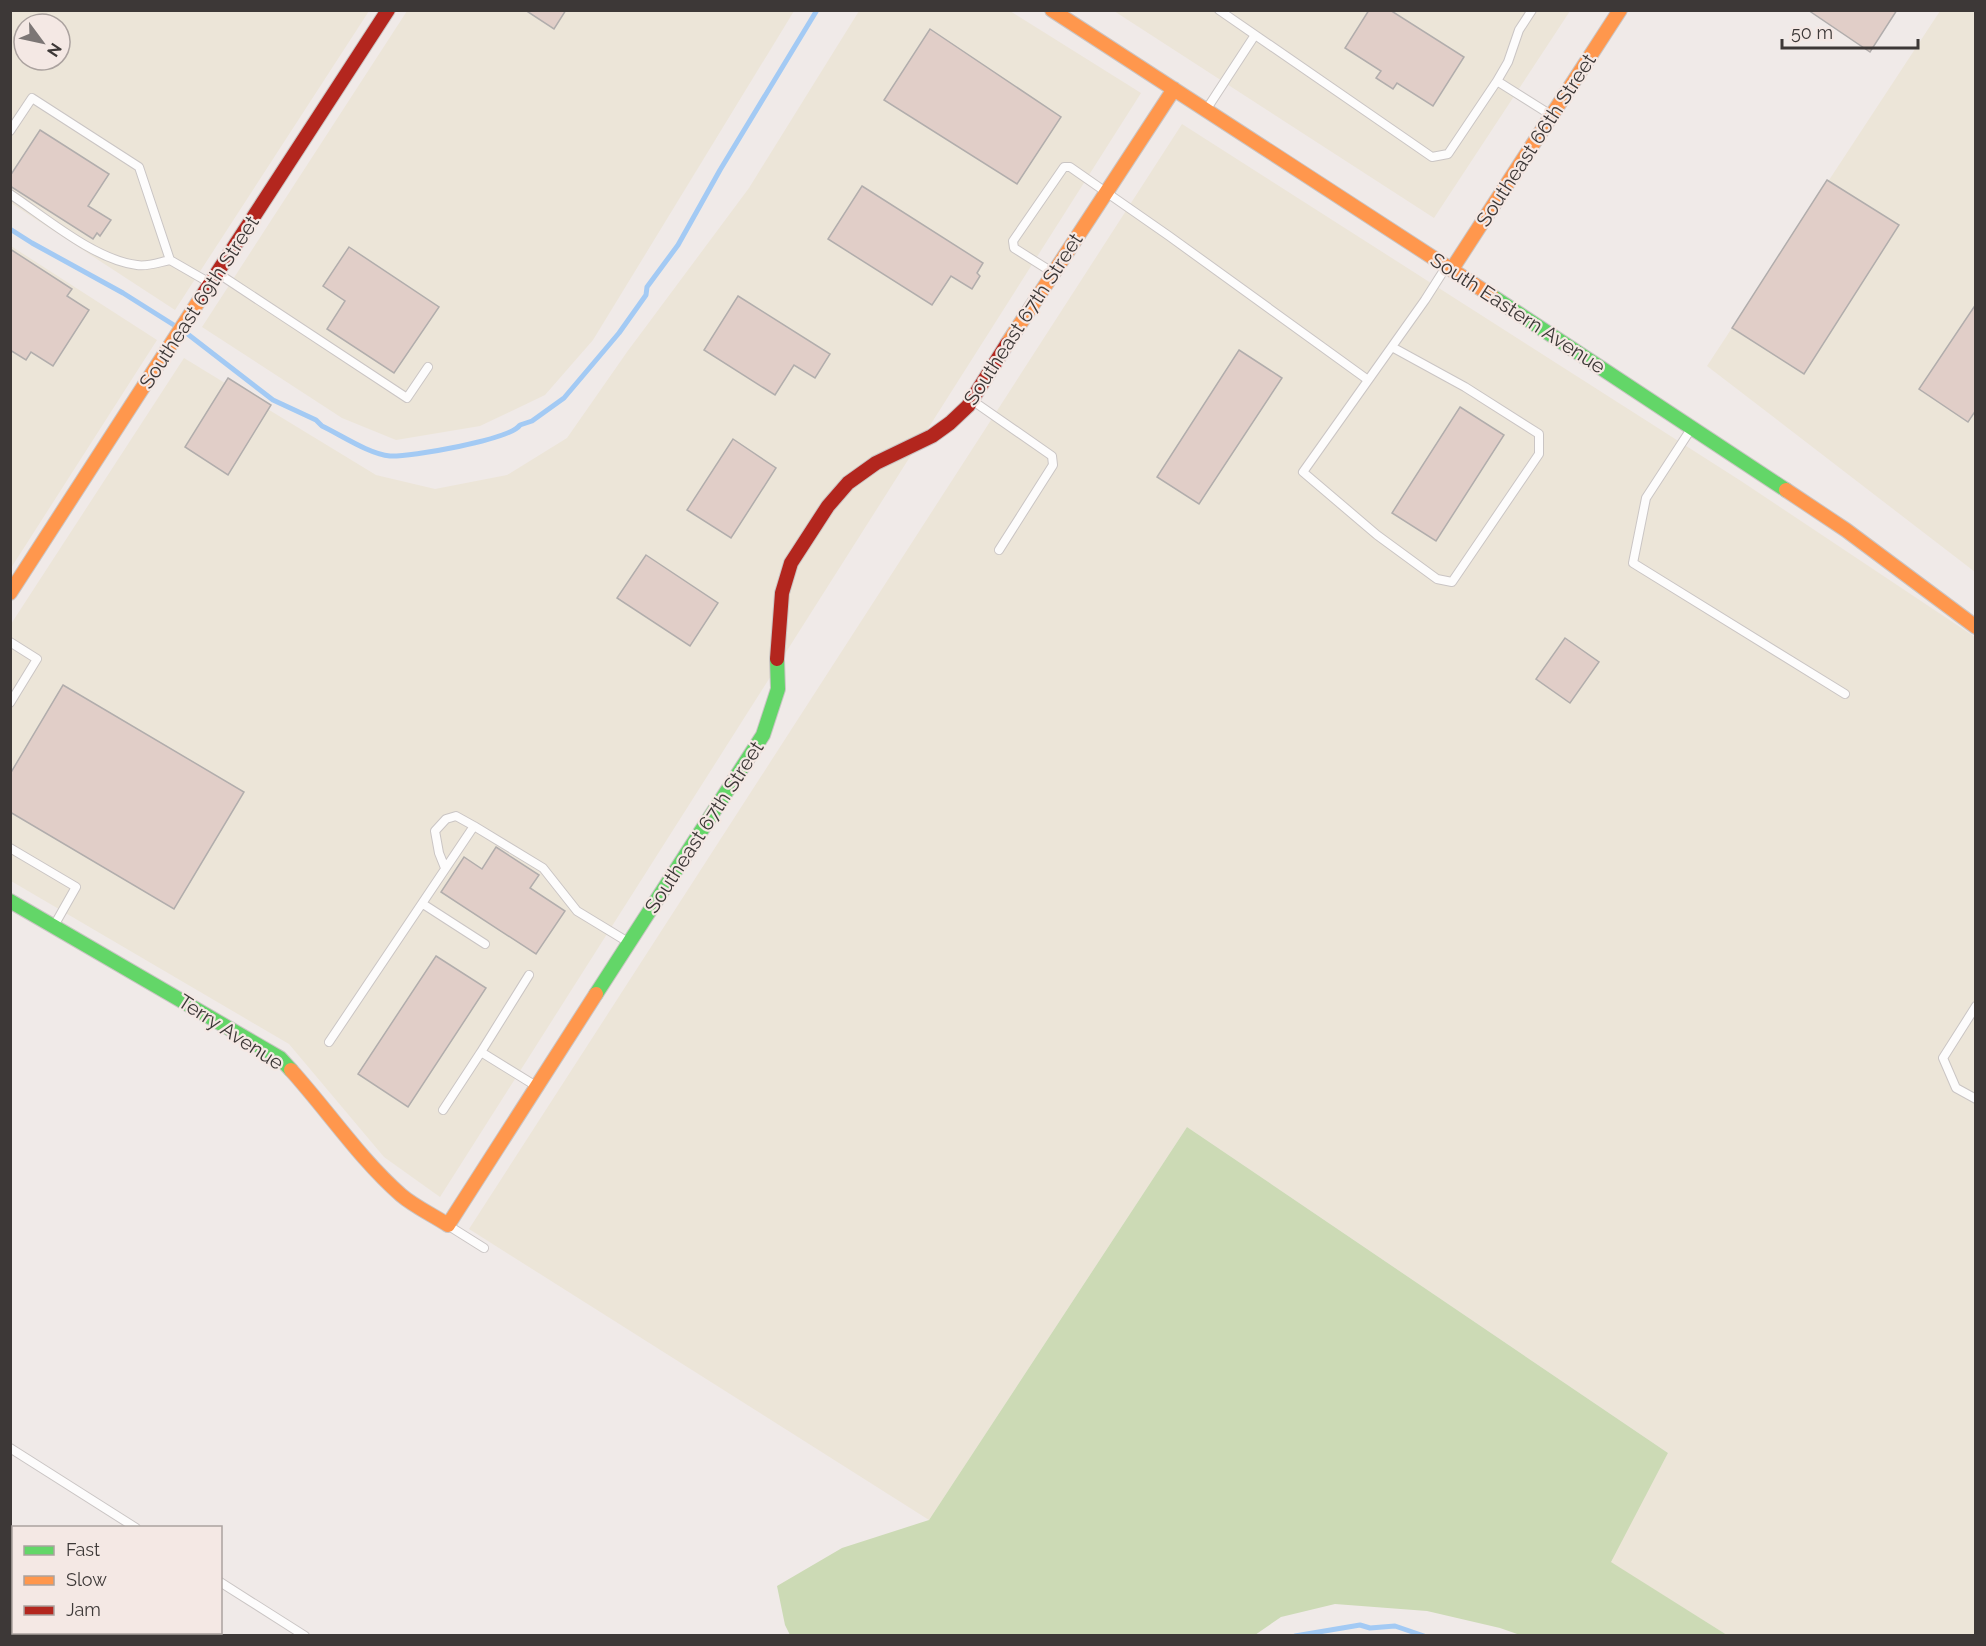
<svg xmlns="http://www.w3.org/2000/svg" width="1986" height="1646" font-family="Raleway,sans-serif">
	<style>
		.industrial { fill: #ece5d8; fill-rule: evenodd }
		.green { fill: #ccdab5 }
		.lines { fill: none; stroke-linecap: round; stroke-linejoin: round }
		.stream { stroke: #a3caf4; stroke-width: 5 }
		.building { fill: #e1cec8; stroke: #b1adac; stroke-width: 1.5 }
		.lane-casing { stroke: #cac5c4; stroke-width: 10 }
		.fast-casing { stroke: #cac5c4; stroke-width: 16 }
		.slow-casing { stroke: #cac5c4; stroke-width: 16 }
		.jam-casing { stroke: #cac5c4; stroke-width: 16 }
		.lane { stroke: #fdfcfc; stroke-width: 8 }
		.fast { stroke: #63d668; stroke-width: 14 }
		.slow { stroke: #ff974d; stroke-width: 14 }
		.jam { stroke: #b3261e; stroke-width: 14 }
		.labels { text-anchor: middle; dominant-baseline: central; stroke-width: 4.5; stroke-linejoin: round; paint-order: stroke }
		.street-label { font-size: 20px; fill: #3d3837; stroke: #f4e8e4 }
	</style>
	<rect width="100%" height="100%" fill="#f0eae8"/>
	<path class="industrial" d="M10,11H369L175,310L11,203ZM24,24H60V60H24Z
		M407,11H794L593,340L545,395L480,426L396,440L342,418L202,327Z
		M859,11H1010L1141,93L440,1197L384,1157L289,1044L11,881V624L184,358L376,475L435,489L507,475L567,438L627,352L749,188Z
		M1114,11H1570L1434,218Z
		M1940,11H1975V572L1707,366Z
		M1182,124L1741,481L1975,637V1635H1727L1610,1562L1668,1453L1187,1127L929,1520L469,1229Z
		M11,246L157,340L11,568Z"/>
	<path class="green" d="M1187,1127L1668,1453L1611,1562L1727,1635H1520L1500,1628L1427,1611L1335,1604L1281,1617L1255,1635H790L785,1625L777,1586L842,1548L929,1520Z"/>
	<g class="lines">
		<path class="stream" d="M10,229L32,243L123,293L177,327
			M185,332L273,400L316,420L322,426C341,435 369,454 390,456C410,457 510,440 520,425L532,421L564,398L619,333L646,295L647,287L678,245L720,170L817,10
			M1295,1636L1360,1625L1370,1628L1395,1626L1424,1636"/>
	</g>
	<path class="building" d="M525,10H566L554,29Z
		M1369,10H1390L1464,57L1433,106L1397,83L1393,89L1376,78L1381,71L1345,48Z
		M1808,10H1897L1870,52Z
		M930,29L1061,117L1017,184L884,100Z
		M40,130L109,174L88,206L111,220L100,236L97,233L93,239L10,186V176Z
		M1827,180L1899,225L1804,374L1732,328Z
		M862,186L983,263L977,273L980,276L972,289L951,276L932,305L828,239Z
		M349,247L439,307L394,373L327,329L345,301L323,286Z
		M10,249L72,289L67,296L89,310L53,366L31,352L26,360L10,350Z
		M738,296L830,354L815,378L794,365L775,395L704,350Z
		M1976,304V410L1968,422L1919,389Z
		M1239,350L1282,378L1199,504L1157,477Z
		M228,378L271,405L228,475L185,447Z
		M1460,407L1504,435L1436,541L1392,513Z
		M733,439L776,468L731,538L687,510Z
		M646,555L718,603L690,646L617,598Z
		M1565,638L1599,662L1570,703L1536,679Z
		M63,685L244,792L174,909L10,812V774Z
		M496,847L539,875L530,888L565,911L536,954L441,892L464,857L482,869Z
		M436,956L486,988L408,1107L358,1074Z"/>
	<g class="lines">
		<g class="lane-casing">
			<path id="lane" d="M1219,10L1432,157L1448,154L1497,81L1551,115
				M1497,81L1508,62L1519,30L1532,10
				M1208,107L1255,35
				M10,131L32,98L139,167L170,260
				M10,194C46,218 95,260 137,265C147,267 160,262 170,260L210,283
				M1052,272L1014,248L1013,241L1064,167H1070L1169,236L1368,380
				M219,274L407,398L428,367
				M1392,347L1465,387L1539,434V454L1452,582L1437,579L1377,535L1303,472L1425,300L1446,267
				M973,401L1052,456L1053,465L999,550
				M1691,429L1646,498L1633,563L1845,694
				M10,642L37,659L10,703
				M10,848L76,887L55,924
				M445,868L439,853L435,831L446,819L456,816L474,826
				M423,904L485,944
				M1976,1006L1943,1058L1956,1088L1976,1099
				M329,1042L474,826L543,868L577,911L628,942
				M481,1052L529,975
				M443,1110L481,1052L536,1086
				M449,1226L484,1248
				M10,1448L136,1528
				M220,1582L305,1636"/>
		</g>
		<g class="fast-casing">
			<path id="fast" d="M1492,296L1786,490
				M10,901L280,1058L291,1070
				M596,994L763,735L778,689L777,659"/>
		</g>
		<g class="slow-casing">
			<path id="slow" d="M1052,10L1492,296
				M1452,269L1620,10
				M1007,344L1174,89
				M1786,490L1846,530L1976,627
				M10,593L202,296
				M291,1070C328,1111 360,1159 401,1195C415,1207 433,1215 448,1225L596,994"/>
		</g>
		<g class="jam-casing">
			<path id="jam" d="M202,296L388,10
				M777,659L782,593L791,563L828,506L848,483L876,463L932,436L950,423L968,406L1007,344"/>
		</g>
		<use href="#lane" class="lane"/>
		<use href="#fast" class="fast"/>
		<use href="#slow" class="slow"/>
		<use href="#jam" class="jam"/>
	</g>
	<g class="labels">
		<g class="street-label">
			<text transform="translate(1536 140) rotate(-57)">Southeast 66th Street</text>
			<text transform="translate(199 302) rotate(-57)">Southeast 69th Street</text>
			<text transform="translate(1518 313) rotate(33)">South Eastern Avenue</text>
			<text transform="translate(1023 319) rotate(-57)">Southeast 67th Street</text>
			<text transform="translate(704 827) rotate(-57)">Southeast 67th Street</text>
			<text transform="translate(231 1032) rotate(33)">Terry Avenue</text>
		</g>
	</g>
	<rect width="1986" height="1646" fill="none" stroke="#3d3837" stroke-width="24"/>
	<rect x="12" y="1526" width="210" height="108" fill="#f4e8e4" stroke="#aba29f" stroke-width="1.5"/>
	<rect x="24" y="1546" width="30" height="9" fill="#63d668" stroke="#aba29f" stroke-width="1.5"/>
	<text x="66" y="1556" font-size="18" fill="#3d3837">Fast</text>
	<rect x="24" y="1576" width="30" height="9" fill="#ff974d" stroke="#aba29f" stroke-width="1.5"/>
	<text x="66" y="1586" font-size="18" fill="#3d3837">Slow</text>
	<rect x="24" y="1606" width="30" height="9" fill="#b3261e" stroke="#aba29f" stroke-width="1.5"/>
	<text x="66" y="1616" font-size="18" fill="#3d3837">Jam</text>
	<g transform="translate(42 42) rotate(123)"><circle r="28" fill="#f4e8e4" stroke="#aba29f" stroke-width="1.5"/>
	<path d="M0-4.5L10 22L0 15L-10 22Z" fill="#7c7675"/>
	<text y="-9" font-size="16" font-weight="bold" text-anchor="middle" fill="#3d3837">N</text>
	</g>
	<path d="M1782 39v9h136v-9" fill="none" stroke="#3d3837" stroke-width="3"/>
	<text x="1791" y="39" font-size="18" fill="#3d3837" stroke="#f4e8e4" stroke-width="4.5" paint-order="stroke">50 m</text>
</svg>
